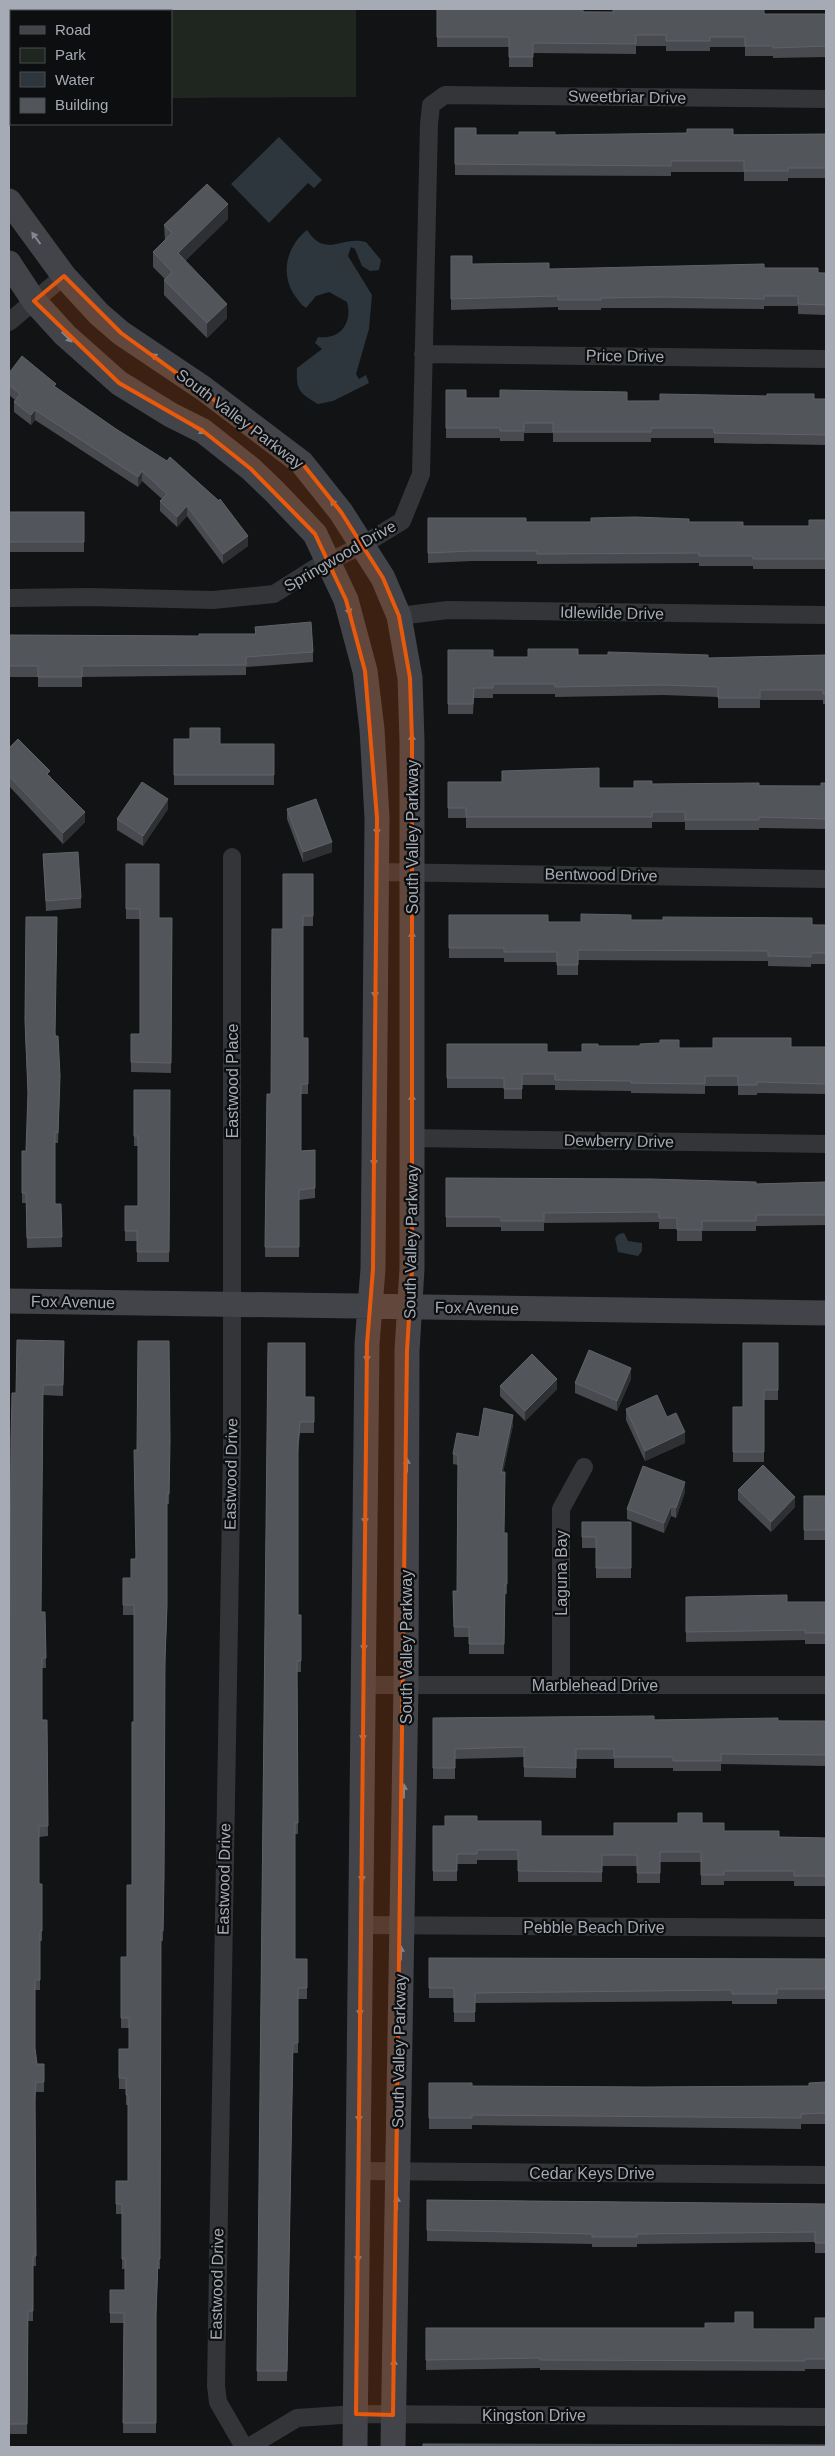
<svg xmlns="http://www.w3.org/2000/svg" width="835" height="2456" font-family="Arial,sans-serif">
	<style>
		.green { fill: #1f261f }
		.water { fill: #2d363c }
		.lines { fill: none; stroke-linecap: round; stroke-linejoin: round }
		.minor { stroke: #343539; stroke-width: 18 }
		.secondary { stroke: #424449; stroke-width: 25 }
		.wall { fill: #484a4f }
		.shaded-wall { fill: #2e3033 }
		.building { fill: #52555a; stroke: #5f6268 }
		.oneway { fill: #82868f }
		.marked { fill: #e8590c; fill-opacity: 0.2; stroke: #e8590c; stroke-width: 4; stroke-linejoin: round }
		.labels { text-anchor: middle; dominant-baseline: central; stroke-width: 4.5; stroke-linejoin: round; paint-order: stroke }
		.street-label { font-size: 16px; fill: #a5aab4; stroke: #0d0e0f }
	</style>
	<rect width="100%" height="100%" fill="#121314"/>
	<path class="green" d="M159,9H356V97L171,98V11H159Z"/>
	<path class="water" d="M279,137L322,180L314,188L308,183L269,223L231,184Z
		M307,230C326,259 341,235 366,242L381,260L379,270L370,271L362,266L355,249L351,247L348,256L372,295L369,329L356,374L359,379L366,375L369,383L333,401L318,404C299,393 296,390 297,368L322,349L315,343L318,337C340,340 353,323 347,302L329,292L316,296L306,308C301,305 299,301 295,296C280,274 286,247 307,230Z
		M624,1233L628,1241L642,1243V1251L638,1256L618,1252L615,1238L619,1234Z"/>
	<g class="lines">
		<path class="minor" d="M9,322L64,276
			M423,354L826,359
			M9,598L89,597L213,600L274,594L315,568L361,546L402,521L421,474L429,124L431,105L445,95L826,99
			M399,616L448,610L826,615
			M232,857V1448L216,2386L218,2402L244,2447
			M376,872L826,879
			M412,1138L826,1144
			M363,1685H826
			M561,1685V1509L584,1467
			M361,1925L826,1928
			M359,2171L826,2175
			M249,2447L297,2418L356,2414L826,2417"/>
		<path class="secondary" d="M9,201L64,276L99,314L121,333L203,388L302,463L341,512L383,578L399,616L410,678L412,741V1269L407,1351L406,1685L393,2447
			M9,263L34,301L65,335L119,383L171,415L203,431L251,469L275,492L315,534L346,600L365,671L372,729L377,818L373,1269L367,1344L355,2447
			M9,1301L826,1313"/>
	</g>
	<path class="wall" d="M437,9L613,12L710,9L764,14H826V57L773,58V56H745V47H710V51H666V46H636V54L533,53V67H509V47H437Z
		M455,128L476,135L826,134V178H788V181H744V172H671V176L455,175Z
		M228,219L185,261L227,318L207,338L164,295V280L165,279L153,267V252L165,241L164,225Z
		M451,256L472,264L549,269L764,268L826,273V315L798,314V306H764V309L664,308H601V310H558V307L451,310Z
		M9,373L56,388L248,546L223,564L187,516L177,527L160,511V501L162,499L142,481L138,487L35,420L31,425L14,412V402L15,400L9,395Z
		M446,390L466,398L627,401L826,399V445L714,443V438H651V442H553V433H524V441H500V438H446Z
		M9,512H84V552H9Z
		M428,518L526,522H689L743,526H809L826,520V569H753V566H699V563L537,564V561H472L428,563Z
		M255,627L313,652V662L246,667V675L82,677V687H38V677H9V635L199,636L255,634Z
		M448,650L493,657H528L578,655L708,658L826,655V704H823V700H760V708H718V697L663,695L555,697V694H493V698H474L473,714H448Z
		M174,739L220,744H274V785H174Z
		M9,748L50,776L85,822L63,844L9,786Z
		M448,782L599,788H634L652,784L821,786L826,783V829L759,828V830H685V822H652V828H466V818H448Z
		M168,809L143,846L117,830V819Z
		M287,809L332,852L303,862L287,819Z
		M43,854L81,898V908L46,911Z
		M126,864L159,918H172L171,1073L131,1072V1034H140V919H126Z
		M313,874V926H303V1038H308V1094H301V1151L315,1150V1198L299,1200V1257H265L267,1094H271L283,929Z
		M449,915L548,922H581L631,920L826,925V964H811V967L768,966V961L578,960V975H557V962H504V958H449Z
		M26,917L56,1036L60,1086L58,1143H55V1204H61L62,1247L27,1248L26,1203H22V1151H26L28,1098L25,1030Z
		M447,1044L547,1052H582L598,1046L679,1048L791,1047H826V1094L757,1093V1095H738V1086H705V1094L631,1093V1091L555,1090V1085H522V1099H504V1088H447Z
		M134,1090H170L169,1262H137V1241H125V1206H138V1146H134Z
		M446,1178L756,1184L826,1182V1225L756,1226V1231H702V1241H677V1229H659V1222L544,1223V1231H501V1227H446Z
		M64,1341L63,1396L43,1395L41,1612H45L46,1668H42V1720H47L48,1836L39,1837V1884H42V1941H40V1990H35V2048L37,2064H44V2092H36L35,2103L36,2266H33V2321H28L27,2434H9V1720L16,1393Z
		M268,1343L305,1397H314V1433H300L298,1452V1615H301V1672H297L298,1834H295V1959H307V1999H298V2053H293L287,2381H257Z
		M778,1343V1400H764V1462H733V1407H743Z
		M631,1379L617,1411L575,1393V1383Z
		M500,1386L557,1389L525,1421L500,1396Z
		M626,1409L667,1417L685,1443L645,1461L626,1420Z
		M513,1425L503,1472L504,1533H507V1594H505L504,1654H469V1637H454L453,1591H457L458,1465L453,1464V1454L479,1437Z
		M170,1452L169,1504H167V1615L165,1669L164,1887L163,1941H161L160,2269H158L156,2323V2433H123L124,2323H110V2290H125V2269H122V2214H116V2181H128V2105H126V2089H119V2049H129V2028H121V1957H127L132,1885L134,1722V1615H123V1578H131L135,1559Z
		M738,1490L795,1507L771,1532L738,1500Z
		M685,1492L676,1518L671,1516L664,1533L627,1519V1509Z
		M804,1496H826V1540H804Z
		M582,1522H631V1578H596V1548H582Z
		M686,1597L787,1602H826V1644H805V1640L686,1642Z
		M433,1718L826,1721V1766L721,1764V1771H673V1768H614V1759H576V1778L524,1777V1757L455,1759V1779H433Z
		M477,1821L541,1836H614L702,1823L724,1831L779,1837L826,1838V1886H794V1881H724V1885H701V1862H660V1883H637V1866H602V1882H518V1860H477V1864H457V1881H433V1826H445Z
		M429,1958L826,1959V1999H777V2004H732V2001L475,2003V2022H454V1998H429Z
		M826,2082V2124H801V2129L472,2125V2129H429V2083L472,2086L646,2087L809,2086Z
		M427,2200L826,2204V2253H815V2242L637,2244V2247H592V2244L427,2241Z
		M826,2318V2369H805V2371L540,2370V2368L426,2370V2328L815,2329Z"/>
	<path class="shaded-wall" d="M228,204V219L178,268V253Z
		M227,304V318L207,338V323Z
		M35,410V420L31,425V415Z
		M142,471V481L138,487V477Z
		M187,506V516L177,527V517Z
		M248,536V546L223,564V554Z
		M168,799V809L143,846V836Z
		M85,812V822L63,844V833Z
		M332,842V852L303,862V852Z
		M631,1368V1379L617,1411V1401Z
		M557,1379V1389L525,1421V1411Z
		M513,1415V1425L501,1482V1472Z
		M685,1432V1443L645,1461V1451Z
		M685,1482V1492L676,1518V1508Z
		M795,1497V1507L771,1532V1522Z
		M671,1506V1516L664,1533V1523Z
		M167,1605L165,1669L164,1887L163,1941L165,1659Z"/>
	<path class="building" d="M437,9H583V12H613V9H764V14H826V46L773,48V46H745V37H710V41H666V35H636V44L533,43V57H509V37H437Z
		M455,128H476V135H519V132H555V135L687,133V129H733V135L826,134V168H788V171H744V161H671V166L455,164Z
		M207,184L228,204L178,253L227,304L207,323L164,280L172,272L153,252L172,233L164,225Z
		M451,256H472V264L549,263V269L764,264V268H818V273H826V305L798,304V296H764V299L664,297L601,298V300H558V296L451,299Z
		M22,356L56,384L54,386L116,429L167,461L170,457L219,501L220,499L248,536L223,554L187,506L177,517L160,501L167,494L142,471L138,477L35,410L31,415L14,402L20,394L9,385V373Z
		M446,390H466V398H500V390L627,392V401H660V394L767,396V394H814V399H826V435L714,433V428H651V432H553V423H524V431H500V428H446Z
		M9,512H84V542H9Z
		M635,517L689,519V522H743V526H809V520H826V559H753V556H699V553L537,554V551H472L428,553V518H526V522H591V518Z
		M311,622L313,652L246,657V665L82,666V677H38V666H9V635L199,636V634H256L255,627Z
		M528,649H578V655H608V652L708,655V658L826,655V694H823V690H760V698H718V687L663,685L555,687V684H493V688H474L473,704H448V650H493V657H528Z
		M190,728H220V744H274V775H174V739H190Z
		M18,739L50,771L47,774L85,812L63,833L9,776V748Z
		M599,768V788H634V781H652V784L759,783V786H821V783H826V819L759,817V820H685V812H652V817H466V808H448V782H502V771Z
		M142,782L168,799L143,836L117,819Z
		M316,799L332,842L303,852L287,809Z
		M78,852L81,898L46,901L43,854Z
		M126,864H159V918H172L171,1063L131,1062V1034H140V909H126Z
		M283,874H313V916H303V1038H308V1084H301V1151L315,1150V1188L299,1190V1247H265L267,1094H271L272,929H283Z
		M581,914L631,915V920H663V917L812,918V925H826V953H811V957L768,956V951L578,950V965H557V952H504V948H449V915H548V922H581Z
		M26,917H57L55,1036H58L60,1076L58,1133L55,1132V1204H61L62,1237L27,1238L26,1193H22V1151H26L28,1092L25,1020Z
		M713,1038H791V1047H826V1084L757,1082V1085H738V1076H705V1084L631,1083V1081L555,1080V1074H522V1089H504V1078H447V1044H547V1052H582V1044H598V1046H640V1044L660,1043V1040H679V1048H713Z
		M134,1090H170L169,1252H137V1231H125V1206H138V1136H134Z
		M446,1178L651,1179L756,1182V1184L826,1182V1215H756V1221H702V1230H677V1218H659V1212L544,1213V1221H501V1217H446Z
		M17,1340L64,1341L63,1385H43L41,1612H45L46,1658H42V1720H47L48,1826H39V1884H42V1931H40V1980H35V2048L37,2064H44V2082H36L35,2094L36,2256H33V2311H28L27,2424H9V1720L11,1439L12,1393H16Z
		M138,1341H169L170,1441L169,1494H167V1605L165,1659L164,1877L163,1931H161L160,2259H158L156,2313V2423H123L124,2313H110V2290H125V2259H122V2204H116V2181H128V2095H126V2078H119V2049H129V2018H121V1957H127V1885H132V1722H134V1605H123V1578H131V1559H136L134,1450H137Z
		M268,1343H305V1397H314V1422H300L298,1442V1615H301V1661H297L298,1823H295V1959H307V1988H298V2043H293L287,2371H257Z
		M743,1343H778V1390H764V1452H733V1407H743Z
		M589,1350L631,1368L617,1401L575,1383Z
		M532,1354L557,1379L525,1411L500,1386Z
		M657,1395L667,1417L676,1413L685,1432L645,1451L626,1409Z
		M484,1408L513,1415L501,1472H505L504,1533H507V1584H505L504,1644H469V1627H454L453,1591H457L458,1455L453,1454L457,1433L479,1437Z
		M763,1465L795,1497L771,1522L738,1490Z
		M643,1466L685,1482L676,1508L671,1506L664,1523L627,1509Z
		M804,1496H826V1530H804Z
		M582,1522H631V1568H596V1537H582Z
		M787,1595V1602H826V1633H805V1630L686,1632V1597Z
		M654,1716V1720L778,1718V1721H826V1755L721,1754V1761H673V1757H614V1749H576V1768L524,1767V1747L455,1749V1768H433V1718Z
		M678,1813H702V1823H724V1831H779V1837L826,1838V1876H794V1871H724V1875H701V1852H660V1873H637V1855H602V1872L518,1871V1850H477V1854H457V1871H433V1826H445V1816H477V1821H541V1836H614V1823H678Z
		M429,1958L826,1959V1989H777V1994H732V1990L475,1993V2012H454V1988H429Z
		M826,2082V2113L801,2114V2118L472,2115V2118H429V2083H472V2086L646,2087L809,2086V2083Z
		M427,2200L826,2204V2243H815V2232L637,2234V2237H592V2234L427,2230Z
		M735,2312H753V2329H815V2318H826V2359H805V2361L540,2360V2358L426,2360V2328H705V2323H735Z
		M423,2444L826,2445V2447H423Z"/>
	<defs><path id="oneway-solid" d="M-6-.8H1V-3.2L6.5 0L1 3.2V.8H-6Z" transform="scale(1.25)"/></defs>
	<g class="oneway">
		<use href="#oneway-solid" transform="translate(36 238) rotate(-126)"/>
		<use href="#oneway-solid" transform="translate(67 337) rotate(44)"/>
		<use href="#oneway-solid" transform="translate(157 358) rotate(-145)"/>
		<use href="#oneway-solid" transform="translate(199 430) rotate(30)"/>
		<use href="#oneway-solid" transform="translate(335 505) rotate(-129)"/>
		<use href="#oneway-solid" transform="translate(348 608) rotate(72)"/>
		<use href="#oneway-solid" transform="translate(412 741) rotate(-91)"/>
		<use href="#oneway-solid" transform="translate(377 828) rotate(92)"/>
		<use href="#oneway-solid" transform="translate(412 938) rotate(-90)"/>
		<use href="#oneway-solid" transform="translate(375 991) rotate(90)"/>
		<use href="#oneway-solid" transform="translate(412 1101) rotate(-90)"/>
		<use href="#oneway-solid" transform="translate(374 1159) rotate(90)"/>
		<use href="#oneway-solid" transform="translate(367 1355) rotate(91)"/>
		<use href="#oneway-solid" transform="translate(407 1465) rotate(-90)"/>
		<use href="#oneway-solid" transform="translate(365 1517) rotate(91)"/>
		<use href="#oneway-solid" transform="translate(364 1644) rotate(91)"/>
		<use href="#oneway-solid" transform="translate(363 1734) rotate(91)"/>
		<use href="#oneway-solid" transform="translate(404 1791) rotate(-89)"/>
		<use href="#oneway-solid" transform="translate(362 1875) rotate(91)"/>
		<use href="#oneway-solid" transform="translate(401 1953) rotate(-89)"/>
		<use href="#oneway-solid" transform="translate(360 2009) rotate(91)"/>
		<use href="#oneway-solid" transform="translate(359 2115) rotate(91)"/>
		<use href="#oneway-solid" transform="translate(397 2203) rotate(-89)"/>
		<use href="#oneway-solid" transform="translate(358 2255) rotate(91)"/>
		<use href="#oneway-solid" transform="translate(394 2366) rotate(-89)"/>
	</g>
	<path class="marked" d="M64,276L121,333L302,463L341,512L383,578L399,616L410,678L412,741V1269L407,1351L393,2415L356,2414L367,1344L373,1269L377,818L365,671L346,600L315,534L251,469L203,431L119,383L34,301Z"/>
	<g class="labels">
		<g class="street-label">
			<text transform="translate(627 97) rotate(1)">Sweetbriar Drive</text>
			<text transform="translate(625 356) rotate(1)">Price Drive</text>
			<text transform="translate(240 419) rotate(37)">South Valley Parkway</text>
			<text transform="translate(340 556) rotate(-30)">Springwood Drive</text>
			<text transform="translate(612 613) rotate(1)">Idlewilde Drive</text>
			<text transform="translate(412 837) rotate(-90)">South Valley Parkway</text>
			<text transform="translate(601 875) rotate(1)">Bentwood Drive</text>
			<text transform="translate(232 1081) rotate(-90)">Eastwood Place</text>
			<text transform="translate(619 1141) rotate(1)">Dewberry Drive</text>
			<text transform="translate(411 1242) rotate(-89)">South Valley Parkway</text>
			<text transform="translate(73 1302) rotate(1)">Fox Avenue</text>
			<text transform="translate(477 1308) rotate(1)">Fox Avenue</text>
			<text transform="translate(231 1474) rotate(-89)">Eastwood Drive</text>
			<text transform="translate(561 1573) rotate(-90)">Laguna Bay</text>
			<text transform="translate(406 1647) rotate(-90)">South Valley Parkway</text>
			<text x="595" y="1685">Marblehead Drive</text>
			<text transform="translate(224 1879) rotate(-89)">Eastwood Drive</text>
			<text x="594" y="1927">Pebble Beach Drive</text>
			<text transform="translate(399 2051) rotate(-89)">South Valley Parkway</text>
			<text x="592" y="2173">Cedar Keys Drive</text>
			<text transform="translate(217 2284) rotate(-89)">Eastwood Drive</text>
			<text x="534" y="2415">Kingston Drive</text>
		</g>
	</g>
	<rect width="835" height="2456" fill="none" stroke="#a5aab4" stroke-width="20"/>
	<rect x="10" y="10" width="162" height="115" fill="#0d0e0f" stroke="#4a4c51"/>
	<rect x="20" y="26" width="25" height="8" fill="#424449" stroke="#4a4c51"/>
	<text x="55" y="35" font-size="15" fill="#a5aab4">Road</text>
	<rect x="20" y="48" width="25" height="15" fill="#1f261f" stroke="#4a4c51"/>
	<text x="55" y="60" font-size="15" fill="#a5aab4">Park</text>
	<rect x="20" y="72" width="25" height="15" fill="#2d363c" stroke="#4a4c51"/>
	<text x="55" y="85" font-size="15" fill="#a5aab4">Water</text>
	<rect x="20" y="98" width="25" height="15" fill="#52555a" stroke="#4a4c51"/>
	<text x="55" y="110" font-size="15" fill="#a5aab4">Building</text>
</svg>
